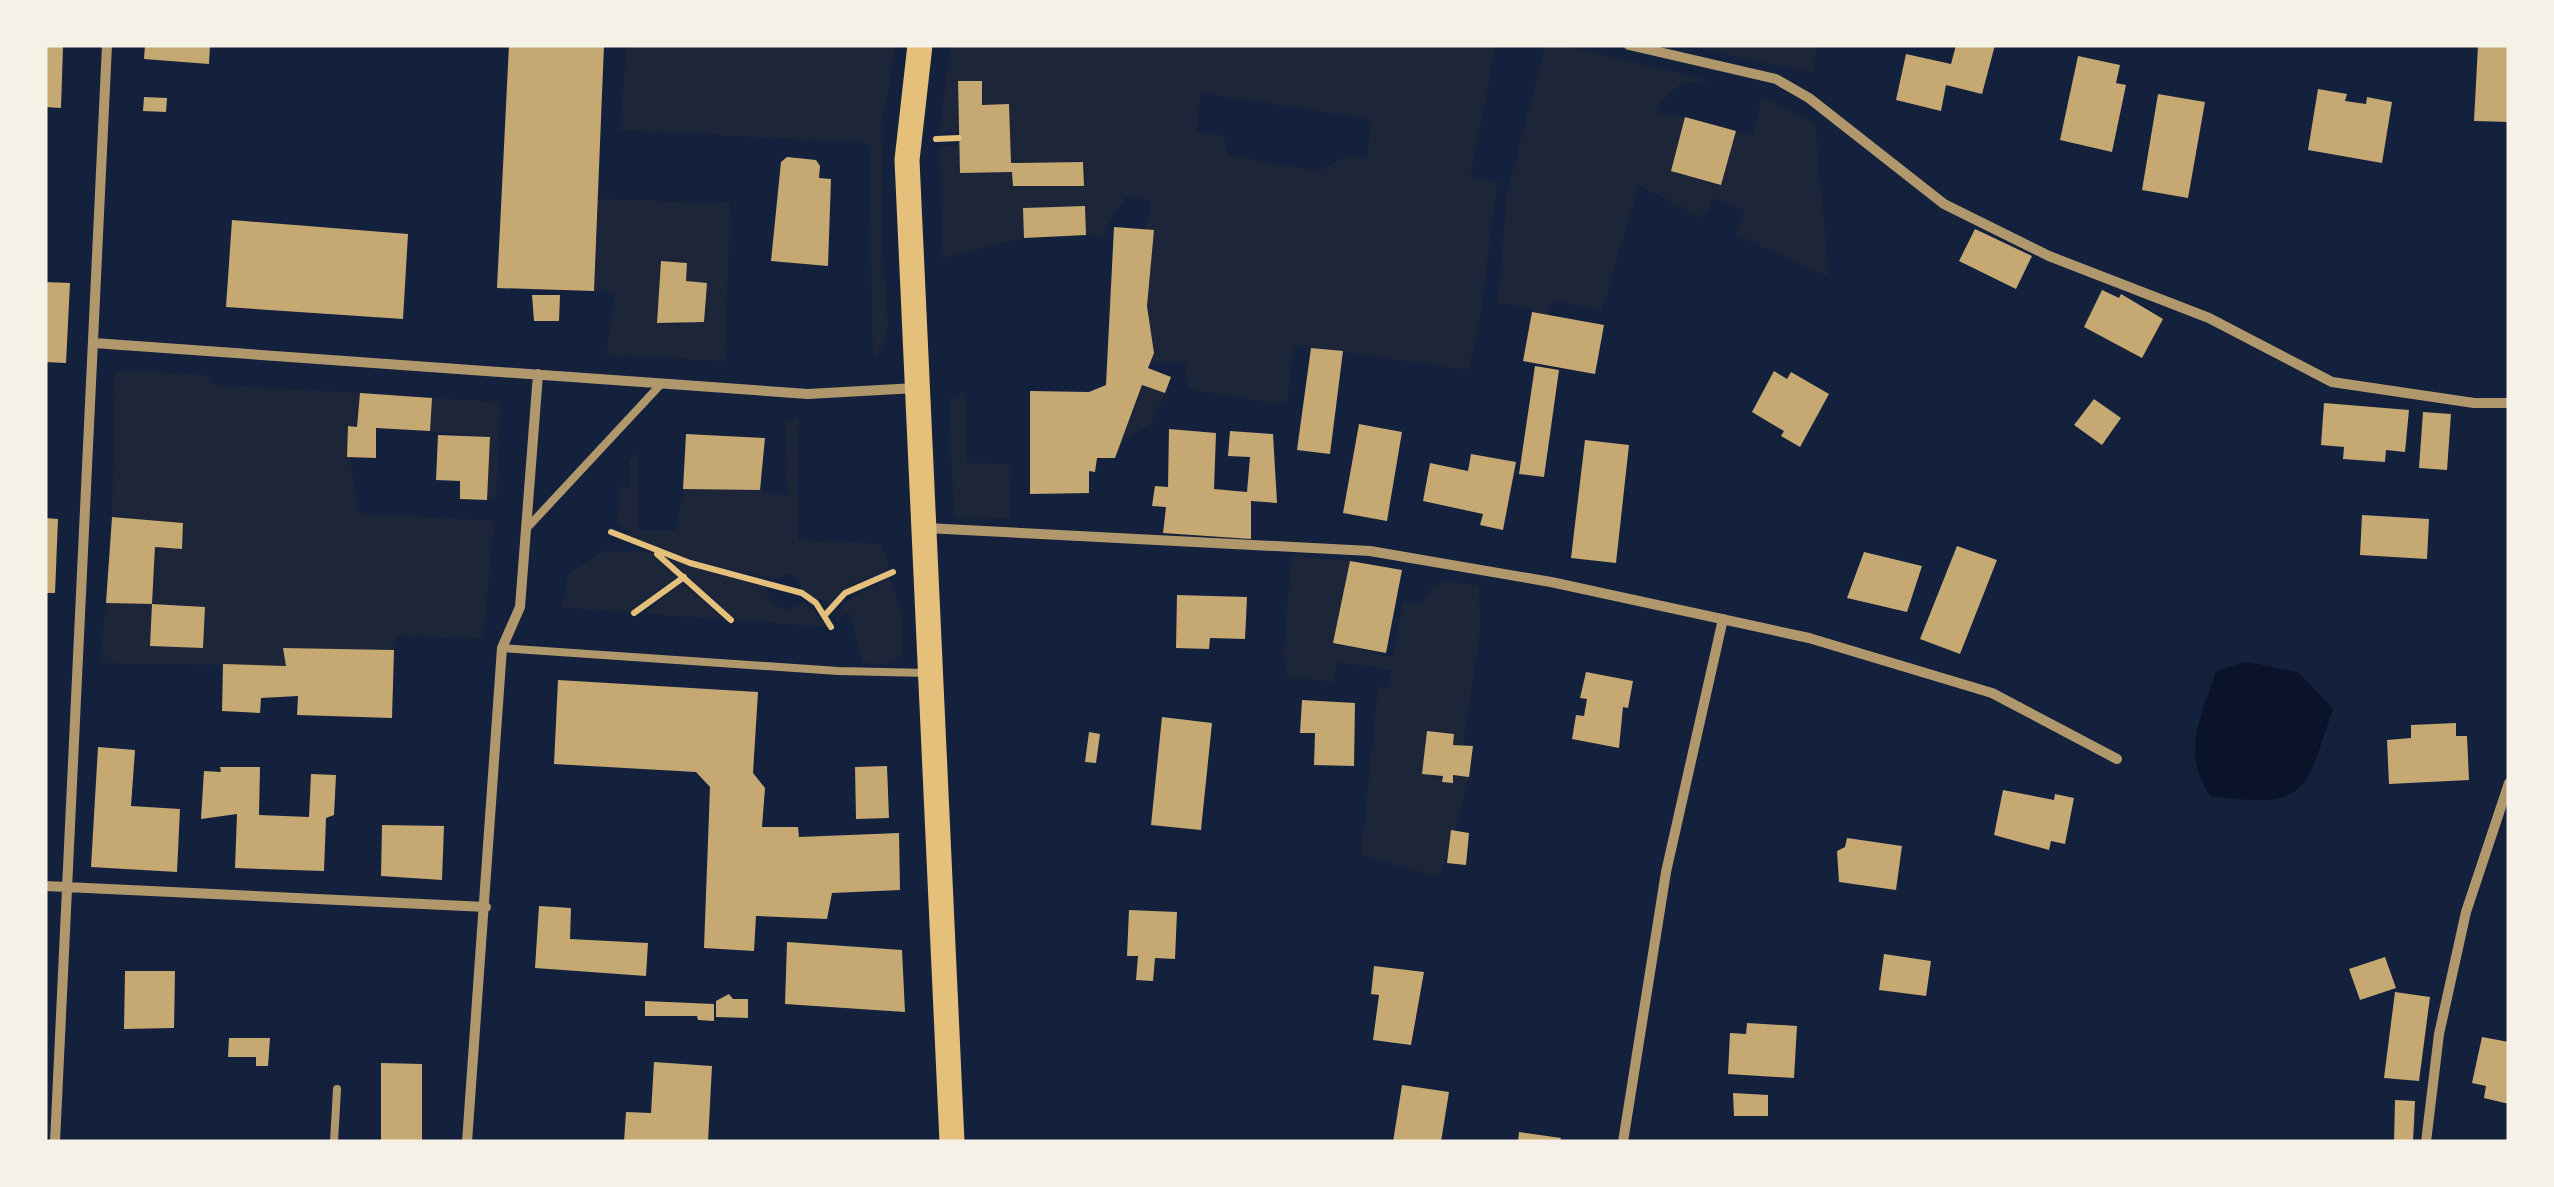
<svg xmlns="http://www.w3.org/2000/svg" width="2554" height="1187" font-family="Karla,sans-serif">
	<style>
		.green { fill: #1d2539; fill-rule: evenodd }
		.water { fill: #0b132b }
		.building { fill: #c6a872 }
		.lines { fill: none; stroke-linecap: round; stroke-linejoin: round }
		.path { stroke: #e5c07b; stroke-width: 6 }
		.service { stroke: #b1986c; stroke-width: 8 }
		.minor { stroke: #b1986c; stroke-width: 10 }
		.primary { stroke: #e5c07b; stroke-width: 25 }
	</style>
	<rect width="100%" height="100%" fill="#14213d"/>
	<path class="green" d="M627,45H896L883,118L882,246L888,326L882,350L873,359L869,143L620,130Z
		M951,45H1496L1470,178L1498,181C1486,245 1487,308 1468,370L1294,345L1287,405L1188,389L1186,362H1151L1154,353L1147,306L1154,231L1145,229L1152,200L1127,196L1106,227L1105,236L1086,235L1084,206L1023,208L1024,238L943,258L939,146L959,144L960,173L1012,172L1013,186L1084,185L1083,162L1011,163L1009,105H982L981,81L958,82L959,132H939ZM1201,93L1371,119L1367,158L1350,155L1317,171L1227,155L1224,136L1196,132Z
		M1545,45H1563L1710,81L1682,83L1661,101L1659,113L1685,117L1671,171L1721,184L1736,131L1753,135L1762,96L1811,120L1815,125L1829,277L1736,235L1745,209L1713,199L1703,218L1634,183L1638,187L1602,311L1551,300L1547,315L1530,312L1535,308L1498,303L1507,195Z
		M1683,45H1817L1813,73Z
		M598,199L730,203L725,361L606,355L615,293L594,291ZM661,261L686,263L681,325L657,323Z
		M122,370L211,376V385L360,393L357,427L348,426C347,457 357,483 357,513L494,521L483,639L397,635L394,650L283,648L286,666L100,663L106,603L152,604L151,646L203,648L204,607L153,603L155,547L181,549L183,523L112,517L115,374Z
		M1143,386L1165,393L1151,423L1122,442Z
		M965,392L967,463L1009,464L1011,519L954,518L949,399Z
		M430,398L501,402L496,500H487L490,437L430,431Z
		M799,418L798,540L882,544L889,569L853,584L830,602L815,599L800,588L802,583L789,574L777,579L690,561L626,536L629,531L618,524L620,487L630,488L629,461L638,453V531H676L683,489L760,490L788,497L785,421Z
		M603,551L651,552L678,576L629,613L562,607L568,574Z
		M1292,556L1350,561L1333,643L1393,658L1403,601L1422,604L1433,586L1447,581L1479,586L1480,632L1463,746L1453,745L1454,734L1427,731L1423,774L1453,782V775L1469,777C1460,805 1451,858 1437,877L1361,855L1378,687L1388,688L1391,670L1337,662L1333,682L1288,677L1283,653Z
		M667,559L768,585L767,594L774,606L791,610L804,601L828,627L736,620Z
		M889,577L902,613V654C892,665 876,666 862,662L849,611L835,620L844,603Z
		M682,582L723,619L644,614Z"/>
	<path class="water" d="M2246,662L2298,672L2333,709C2304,794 2308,809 2210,796C2181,752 2201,717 2216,671Z"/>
	<path class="building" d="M145,45H210L209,64L144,59Z
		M509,45H604L594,291L497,288Z
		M1956,45H1995L1982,94L1946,85L1941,111L1896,100L1906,54L1951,64Z
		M2478,45H2509V122L2474,121Z
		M45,47H63L61,108L45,107Z
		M2078,56L2120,65L2116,83L2126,85L2112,152L2060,140Z
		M958,81H982V105L1009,104L1011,163L1083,162L1084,186H1013L1012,172L960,173Z
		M2318,89L2347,94L2345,101L2366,104L2367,97L2392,102L2382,163L2308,150Z
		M2158,94L2205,102L2188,198L2142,190Z
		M144,97L167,98L166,112L143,111Z
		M1685,117L1736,131L1721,185L1671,171Z
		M787,157L816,160L820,166L819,178L831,179L828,266L771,261L781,162Z
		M1085,206L1086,235L1024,238L1023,208Z
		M232,220L408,234L403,319L226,307Z
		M1114,227L1154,230L1147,306L1154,353L1148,368L1171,377L1165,393L1142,385L1115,458H1097L1095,472L1089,471V493L1030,494V391L1089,392L1106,385Z
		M1975,229L2032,256L2016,289L1959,261Z
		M661,261L687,263L686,281L707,283L704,322L657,323Z
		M45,282L70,283L66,363L45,362Z
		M2102,290L2119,298L2121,294L2163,319L2142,358L2084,327Z
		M532,295H560L559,321H534Z
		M1532,312L1604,325L1595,374L1523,361Z
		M1311,348L1343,351L1330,454L1297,450Z
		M1535,366L1559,370L1544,477L1519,474Z
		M1774,371L1787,379L1791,372L1829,394L1800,447L1781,436L1784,431L1752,412Z
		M360,393L432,398L430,431L376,428V458L347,457L348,426L357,427Z
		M2094,399L2121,418L2102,445L2074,425Z
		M2324,403L2409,410L2405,452L2386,450L2385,462L2343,459L2344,447L2321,445Z
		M2423,412L2451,414L2447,470L2419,468Z
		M1359,424L1402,432L1387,521L1343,513Z
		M1169,429L1216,433L1214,489L1247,492L1250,457L1228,456L1230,431L1273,434L1277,503L1251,501V539L1163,533L1166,507L1152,506L1155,486L1168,487Z
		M686,434L765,438L760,490L683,489Z
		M438,435L490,437L487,500L460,499V481L436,480Z
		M1585,440L1629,445L1616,563L1571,558Z
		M1471,454L1516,462L1503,530L1480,525L1483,514L1423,501L1430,463L1468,471Z
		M2362,515L2429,519L2427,559L2360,555Z
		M112,517L183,523L182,549L155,547L152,604L106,603Z
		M45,518L58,519L55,593H45Z
		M1957,546L1997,560L1960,654L1920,639Z
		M1864,552L1922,566L1907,612L1847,598Z
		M1350,561L1402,570L1386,653L1333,643Z
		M1177,595L1247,597L1245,639L1210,638L1209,649L1176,648Z
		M152,604L205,607L203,648L150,646Z
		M283,648L394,650L392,718L297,715L298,696L261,698L260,713L222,711L223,664L286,666Z
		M1586,672L1633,681L1628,708L1623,707L1619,748L1572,739L1576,715L1584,716L1587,699L1580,698Z
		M558,680L758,692L753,773L765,788L762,827H798L799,837L899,833L900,890L832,893L827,919L756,916L754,951L704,948L710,787L696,772L554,764Z
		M1302,700L1355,703L1354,766L1314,765L1315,733H1300Z
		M1162,717L1212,723L1201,830L1151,825Z
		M2456,723V736H2467L2469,780L2389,784L2387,740L2411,738V725Z
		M1427,731L1454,734L1453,745L1473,746L1469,777L1453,775V783L1442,782L1443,776L1422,774Z
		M1089,732L1100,734L1096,763L1085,762Z
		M98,747L135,750L131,806L180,809L177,872L91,867Z
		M887,766L889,818L856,819L855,767Z
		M220,767H260L259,815L309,817L311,774L336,775L334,815L326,818L324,871L235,868L237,814L201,819L204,771L221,772Z
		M2003,790L2054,800L2055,794L2074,798L2065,844L2051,841L2049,850L1994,835Z
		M382,825L444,826L442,880L381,876Z
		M1451,830L1469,833L1466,865L1447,863Z
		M1847,838L1902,846L1896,890L1839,882L1837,851L1845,847Z
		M539,906L571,908L570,939L648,943L646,976L535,968Z
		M1129,910L1177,912L1175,959L1155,958L1153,981L1136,980L1138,956H1127Z
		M787,942L902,950L905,1012L785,1004Z
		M1884,954L1931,961L1926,996L1879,990Z
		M2385,957L2396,988L2360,1000L2349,969Z
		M1374,966L1424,972L1411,1045L1373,1040L1379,995L1371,994Z
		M125,971H175L174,1028L124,1029Z
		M2395,992L2430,997L2419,1081L2384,1078Z
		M729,994L733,999H748V1018L716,1017V1001Z
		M645,1001L714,1004V1021L698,1020L697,1016H645Z
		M1747,1023L1797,1026L1794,1078L1728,1074L1730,1033L1746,1034Z
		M2482,1037L2509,1042V1104L2484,1098L2486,1086L2472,1083Z
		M229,1038H270L268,1066H256V1057H228Z
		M654,1062L712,1066L708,1142H624L626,1112L651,1113Z
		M381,1063L422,1064V1142H381Z
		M1402,1085L1449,1092L1441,1142H1393Z
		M1733,1093L1768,1095V1116H1734Z
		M2395,1100L2415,1101L2413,1142H2394Z
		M1519,1132L1561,1138L1560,1142H1518Z"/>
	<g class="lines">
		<path class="path" d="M936,139L959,138
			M611,532L690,563L802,593L816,603L831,627
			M657,554L731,620
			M634,613L684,577
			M825,615L845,593L893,572"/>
		<path class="service" d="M527,528L662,383
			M502,648L838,671L927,673
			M334,1142L337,1089"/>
		<path class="minor" d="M1629,45L1776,79L1809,98L1944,204L2049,256L2209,318L2332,382L2474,403H2509
			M94,343L808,394L916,388
			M926,528L1370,551L1551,582L1809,638L1992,693L2117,759
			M45,886L486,907
			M55,1142L107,45
			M467,1142L502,648L520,607L538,374
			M1623,1142L1666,872L1723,619
			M2426,1142L2439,1034L2466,912L2509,783"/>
		<path class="primary" d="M920,45L907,160L952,1142"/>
	</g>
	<rect width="2554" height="1187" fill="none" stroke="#f6f1e7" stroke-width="95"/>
</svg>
